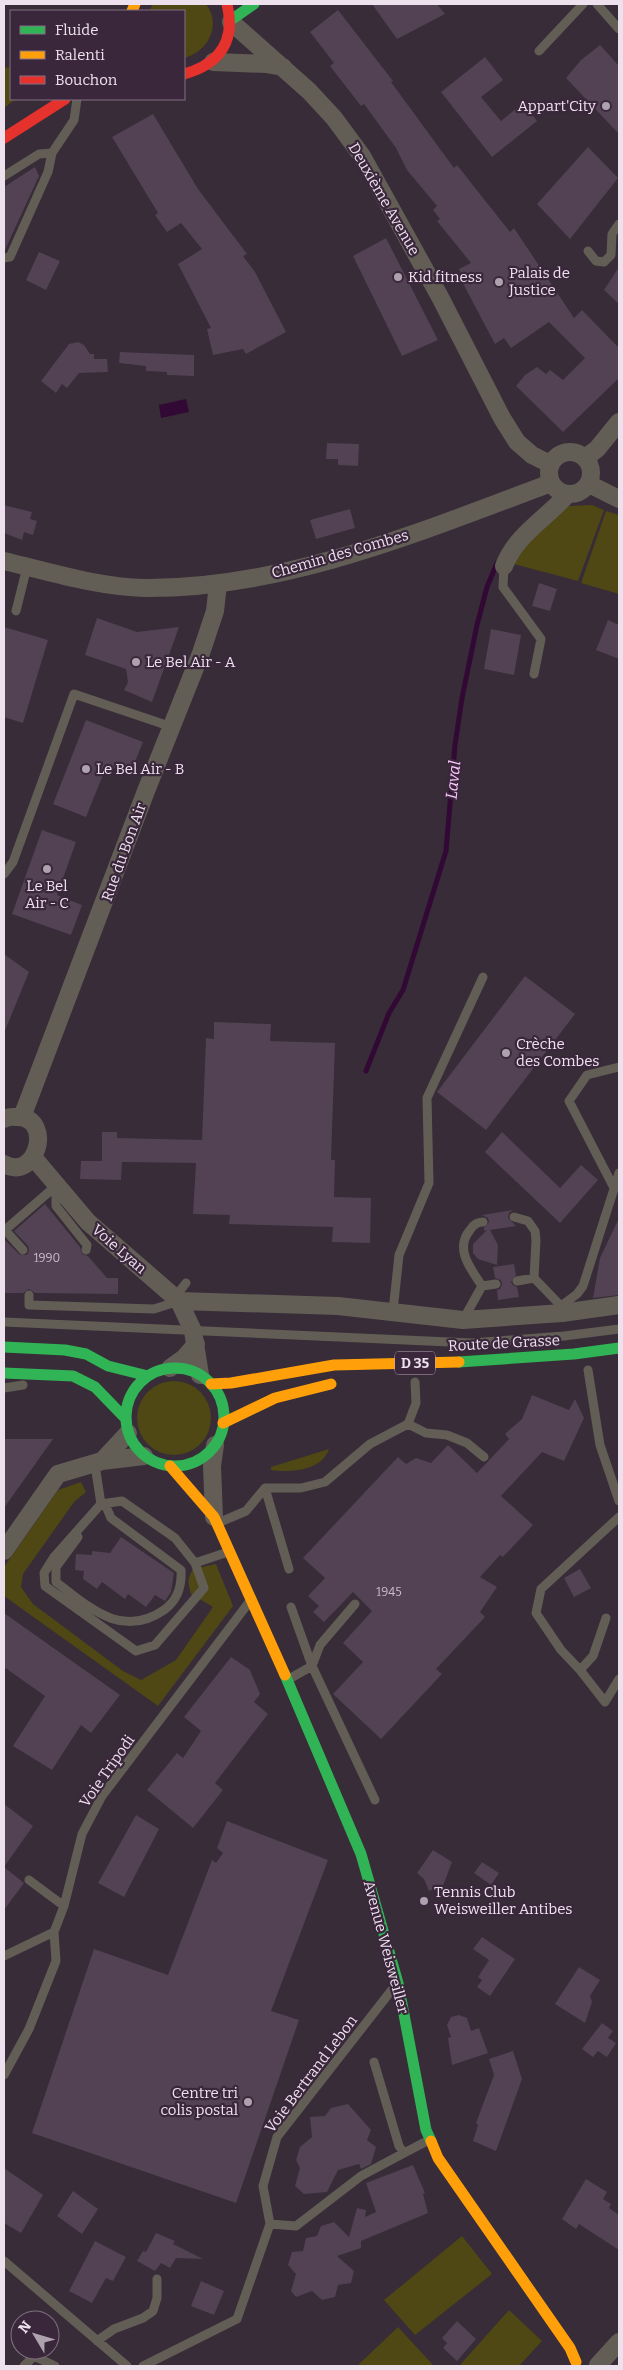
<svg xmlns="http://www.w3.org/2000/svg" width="623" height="2370" font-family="Bitter,serif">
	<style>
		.green { fill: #4f4714 }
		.water { fill: #310934 }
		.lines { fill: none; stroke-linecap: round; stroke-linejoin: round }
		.stream { stroke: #310934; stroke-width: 5 }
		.building { fill: #524254 }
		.lane { stroke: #625e56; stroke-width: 9 }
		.street { stroke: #625e56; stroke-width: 18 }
		.fast { stroke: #30b455; stroke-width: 11 }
		.slow { stroke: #ff9f0a; stroke-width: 11 }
		.jam { stroke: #e5322d; stroke-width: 11 }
		.poi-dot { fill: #aea2ae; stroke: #3b273c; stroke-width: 2 }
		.labels { text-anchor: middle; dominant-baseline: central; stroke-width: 4.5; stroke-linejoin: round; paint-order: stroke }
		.number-label { font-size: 12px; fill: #c7b9c8 }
		.shield { fill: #3b273c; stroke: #b8a9b9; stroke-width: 1 }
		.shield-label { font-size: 14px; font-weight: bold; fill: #eee1ee }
		.poi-label { font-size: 15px; fill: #eee1ee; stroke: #3b273c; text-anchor: start }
		.street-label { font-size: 15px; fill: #eee1ee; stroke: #3b273c }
		.water-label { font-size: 16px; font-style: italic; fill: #fbc9fe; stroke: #3b273c }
	</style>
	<rect width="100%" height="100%" fill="#372c37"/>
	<path class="green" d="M153,4H206C222,25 208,52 184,58V11H149Z
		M11,67V99H16L4,108V68Z
		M592,505L604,510L578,581L510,563L536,531L569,506Z
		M606,511L619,515V594L581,583Z
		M137 1418a37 37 0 1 1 74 0a37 37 0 1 1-74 0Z
		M329,1449C322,1471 290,1473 271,1470V1467Z
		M81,1482L86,1492L74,1502L23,1574L21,1587L33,1604L123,1671L141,1680L176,1660L213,1607L191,1594C188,1584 187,1578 193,1569L216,1564L233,1606L158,1706L4,1596V1567L58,1490Z
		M462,2236L492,2274L415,2335L384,2300Z
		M509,2310L542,2341L519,2366H459Z
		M398,2327L434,2366H357Z"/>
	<path class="water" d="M186,399L189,412L161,418L159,405Z"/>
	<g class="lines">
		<path class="stream" d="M366,1071L389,1013L403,990L446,851L455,745L462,698L477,625L487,587L497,563"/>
	</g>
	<path class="building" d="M372,4H437L445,14L397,39Z
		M338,10L393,81L391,82L454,168L457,165L510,232L514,228L574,318L582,310L619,348V378L563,432L516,386L525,375L537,367L546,374L550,370L563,380L585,358L549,322L511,348L504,338L495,344L459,276L461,274L459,269L471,263L437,221L440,219L433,210L437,206L407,170L396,148L364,104L361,106L330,66L334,63L310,32Z
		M600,45L619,66V134L566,78L581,60Z
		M485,57L503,80L481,97L501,121L523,103L537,121L492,157L441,92Z
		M153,114L198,189L247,254L243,256L255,272L286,332L246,354L243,349L213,355L207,329L211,328L178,264L202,249L181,223L167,232L155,215L158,213L112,137Z
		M588,147L618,178L570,239L537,204Z
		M35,167L39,176L4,252V187Z
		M386,238L438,340L402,356L353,256Z
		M39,252L60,261L46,290L26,280Z
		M619,267V304L604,290Z
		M78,342L84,345L90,354H94V359H107L108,372L79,373L67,388L62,384L56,393L41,381L69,344Z
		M120,352L194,355V376L167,375V372L146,371V366L119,363Z
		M327,443L359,444L358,466L338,465V459H326Z
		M4,505L32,512L30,519L37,521L33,535L24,532L22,540L4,533Z
		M350,509L355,528L316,539L310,520Z
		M539,583L557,589L550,611L532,606Z
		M97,618L137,632L179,627L152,702L124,690L128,682L126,669L85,655Z
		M608,620L619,625V659L596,650Z
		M4,627L48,640L23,723L4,717Z
		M491,629L521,635L514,675L484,669Z
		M86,720L143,742L130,774L107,765L86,817L53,804Z
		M42,830L76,842L57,895L82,905L71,935L12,914Z
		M4,954L29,972L4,1033Z
		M525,976L575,1014L486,1130L437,1092Z
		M214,1022L271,1024L270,1041L335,1043L331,1160H335L334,1197L371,1198L370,1243L332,1242L333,1227L229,1224L230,1215L193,1214L196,1163L122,1162L121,1180L80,1179L81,1161H102V1132H117V1138L202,1140L206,1038L214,1039Z
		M502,1132L560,1188L581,1165L598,1180L560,1223L485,1152Z
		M45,1204L80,1247L82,1254L88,1256L107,1278H118V1294L35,1293L29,1289L23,1293H4V1239L19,1254L27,1255L29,1251L28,1246L14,1231Z
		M513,1210L509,1213L508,1218L516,1226L490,1230L498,1245L497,1265L478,1259L473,1253V1244L487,1230L484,1231V1228L489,1222L488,1218L482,1215Z
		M619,1218V1295L593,1298L600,1258Z
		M514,1264L516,1275L511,1282L513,1285L517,1287L519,1297L498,1300L497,1290L500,1289L502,1284L501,1280L495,1278L493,1267Z
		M532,1395L569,1410L575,1399L584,1418L564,1461L542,1452L501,1496L533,1525L503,1557L500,1555L480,1577L497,1587L480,1612L485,1617L436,1669L442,1674L381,1739L333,1694L363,1662L343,1643L372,1611L353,1592L324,1622L313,1612L319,1606L308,1596L325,1578L303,1558L398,1457L406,1464L416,1458L431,1463L448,1445L477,1473L509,1439L505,1434L522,1419Z
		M4,1439H53L4,1508Z
		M121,1537L174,1573L171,1592L165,1601L155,1595L146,1607L128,1594L125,1599L102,1582L97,1589L83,1579L84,1571L75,1570L76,1554L92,1555V1551L110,1553Z
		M580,1569L591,1588L574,1597L564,1578Z
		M4,1613L120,1695L91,1733L81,1725L52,1770L13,1746L45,1696L4,1667Z
		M231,1657L250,1670L260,1694L254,1702L268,1714L215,1783L223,1790L193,1828L147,1790L177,1753L183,1758L201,1731L184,1717Z
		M4,1804L33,1826L4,1867Z
		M136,1815L159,1829L124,1897L98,1883Z
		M227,1821L328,1860L271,2011L299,2020L236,2203L32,2133L94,1949L168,1975L212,1860L216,1863L223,1853L217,1848Z
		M433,1850L452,1862L443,1886L429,1891L424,1879L417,1873Z
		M482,1862L499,1873L491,1885L474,1873Z
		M4,1867L24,1883L4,1910Z
		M482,1937L515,1959L490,1996L477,1987L482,1980L478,1977L489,1960L473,1949Z
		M579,1967L600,1980L590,1996L592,2002L585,2023L555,2004Z
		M459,2015L467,2018L471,2031L479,2028L488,2053L452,2065L448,2038L451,2037L447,2025L451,2017Z
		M602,2023L613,2031L608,2038L616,2043L607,2057L598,2051L593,2057L582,2049Z
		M513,2051L522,2079L496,2151L473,2141L478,2125L476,2123L494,2075L489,2059Z
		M348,2104L371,2130L367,2140L376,2147L371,2164L361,2169L359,2164L338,2170L327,2192L304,2194L295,2186L300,2168L296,2160L300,2147L312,2137L310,2117L325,2116L331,2108Z
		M413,2165L425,2193L423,2194L428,2213L361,2241V2248L337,2256L354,2271L351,2283L338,2285L335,2297L322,2300L312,2291L296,2297L291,2291L296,2274L288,2265L292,2252L303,2251L306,2238L317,2236L321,2226L334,2222L349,2237L357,2208L366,2210L365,2217L376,2212L366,2183Z
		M4,2168L43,2195L21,2233L4,2223Z
		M586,2179L607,2192L603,2199L611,2204L609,2208L619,2215V2250L579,2224L576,2229L562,2219Z
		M73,2191L98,2209L82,2234L57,2216Z
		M156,2233L175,2241L173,2244L203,2259L176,2258L170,2268L161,2263L155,2271L137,2261L143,2251L146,2252Z
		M95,2241L126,2257L113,2281L106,2278L92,2303L69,2291Z
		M201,2281L224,2291L214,2315L191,2306Z
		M457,2321L476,2339L457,2361L443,2348L447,2343L442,2338Z"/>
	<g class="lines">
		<path class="lane" d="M597,4L619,29
			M539,51L583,4
			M52,153L74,120L77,99
			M4,176L39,154L52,153L48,172L10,257L4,258
			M588,251L596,261L604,262L611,255L612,234L619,224
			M504,566L503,587L541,639L534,674
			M16,611L27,567
			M4,874L13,862L74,694L172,727
			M613,1186L569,1101L587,1075L619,1067
			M56,1187V1206L87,1245L86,1250
			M514,1217L528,1221L535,1231L536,1240L534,1278
			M23,1250L5,1230L57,1185
			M517,1281L534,1278L561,1306L562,1312
			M482,1286C471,1269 454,1249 470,1230C473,1225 477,1222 483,1222
			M29,1295V1305L154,1309L179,1301
			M175,1297L186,1283
			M561,1306L577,1294L583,1286L619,1173
			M393,1311L399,1255L429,1183L427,1098L483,977
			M463,1320L482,1286L496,1284
			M4,1322L472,1343L564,1336L619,1329
			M588,1370L600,1445L619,1501
			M4,1388L23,1385
			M408,1424L426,1433L447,1435L467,1443L484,1457
			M95,1465L101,1504L54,1557L44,1573L45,1586L136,1651L155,1645L204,1588L195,1563L175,1538L122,1501L101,1504
			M265,1488L289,1569
			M619,1517L541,1589L536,1613L561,1650L580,1670L605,1702L619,1679
			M218,1523L246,1511L265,1488H301L325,1482L370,1444L408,1424L416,1403L415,1382
			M78,1537L56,1567V1582C90,1608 122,1639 164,1610C178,1600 182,1586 181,1570L111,1518L105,1504
			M195,1563L228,1552
			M291,1607L312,1666
			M312,1666L320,1645L355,1604
			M580,1670L593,1656L606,1618
			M289,1679L312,1666L375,1800
			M29,1880L64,1906
			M4,1956L54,1932L64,1906L82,1834L102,1796L250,1601
			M374,2062L399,2146L404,2153L429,2140
			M4,2075L29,2029L56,1961L54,1932
			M270,2224L296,2226L361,2176L404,2153
			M4,2261L127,2366
			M97,2341L114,2329L143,2318L153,2311L157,2298V2279
			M24,2366L34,2356L55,2366
			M143,2366L237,2319L270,2224L263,2186L277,2137L394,1987"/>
		<path class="street" d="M231,22L309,91L334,118L362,156L440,297L502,418L517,442L532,455L550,464
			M213,62L266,64L283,67
			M549 473a21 21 0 1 1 42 0a21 21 0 1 1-42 0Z
			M585,458L597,449L619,422
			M589,484L619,499
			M4,561C50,572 98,587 145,588C285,589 422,531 551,483
			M504,566C516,535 545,519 567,495
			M22,1117L146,791L201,653L215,611L218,584
			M4,1119C8,1116 14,1117 19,1117C54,1120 36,1182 4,1164
			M33,1157L88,1222L179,1301L193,1331L200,1375
			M179,1301L338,1306L463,1320L562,1313L619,1305
			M170,1368L184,1358L196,1344
			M102,1461L144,1456
			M214,1517L212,1466L215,1445
			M4,1551L58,1474L102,1461L128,1433
			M598,2365L619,2342"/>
		<path class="fast" d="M231,20L254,4
			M4,1347L65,1350L86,1354L108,1366L148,1376
			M459,1362L574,1354L619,1348
			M126 1417a49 49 0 1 1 98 0a49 49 0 1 1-98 0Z
			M4,1373L73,1376L95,1387L125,1418
			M285,1675L361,1854L398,1983L426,2130L431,2141"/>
		<path class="slow" d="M132,11L135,4
			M211,1384L231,1383L334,1365L459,1362
			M223,1423L275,1398L331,1384
			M170,1466L214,1517L285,1675
			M431,2141L438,2158L570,2348L576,2362"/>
		<path class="jam" d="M184,74C220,64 236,41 227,4
			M4,138L65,99"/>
	</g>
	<g class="poi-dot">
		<circle cx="606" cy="106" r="5"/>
		<circle cx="398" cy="277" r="5"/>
		<circle cx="499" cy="282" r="5"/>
		<circle cx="136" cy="662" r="5"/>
		<circle cx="86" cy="769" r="5"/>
		<circle cx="47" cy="869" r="5"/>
		<circle cx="506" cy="1053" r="5"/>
		<circle cx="424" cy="1901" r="5"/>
		<circle cx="248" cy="2102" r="5"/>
	</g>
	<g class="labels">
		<g class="number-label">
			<text x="47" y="1258">1990</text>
			<text x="389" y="1592">1945</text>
		</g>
		<rect class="shield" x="395" y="1351.5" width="40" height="23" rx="4"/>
		<g class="shield-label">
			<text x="415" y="1363">D 35</text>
		</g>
		<g class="poi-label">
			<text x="596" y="106" text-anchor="end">Appart'City</text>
			<text x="509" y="273">Palais de<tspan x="509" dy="17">Justice</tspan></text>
			<text x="408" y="277">Kid fitness</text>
			<text x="146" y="662">Le Bel Air - A</text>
			<text x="96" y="769">Le Bel Air - B</text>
			<text x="47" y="886" text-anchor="middle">Le Bel<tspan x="47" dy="17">Air - C</tspan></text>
			<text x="516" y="1044">Crèche<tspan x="516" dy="17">des Combes</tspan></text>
			<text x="434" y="1892">Tennis Club<tspan x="434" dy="17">Weisweiller Antibes</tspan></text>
			<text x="238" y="2093" text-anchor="end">Centre tri<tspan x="238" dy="17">colis postal</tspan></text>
		</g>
		<g class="street-label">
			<text transform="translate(384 199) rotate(60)">Deuxième Avenue</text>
			<text transform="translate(340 554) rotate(-16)">Chemin des Combes</text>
			<text transform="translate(124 852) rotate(-70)">Rue du Bon Air</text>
			<text transform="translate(119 1249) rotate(41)">Voie Lyan</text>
			<text transform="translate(504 1343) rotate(-3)">Route de Grasse</text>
			<text transform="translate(107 1771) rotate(-55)">Voie Tripodi</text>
			<text transform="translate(386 1947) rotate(75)">Avenue Weisweiller</text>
			<text transform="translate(311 2074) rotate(-53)">Voie Bertrand Lebon</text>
		</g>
		<g class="water-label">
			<text transform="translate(453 780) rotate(-84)">Laval</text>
		</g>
	</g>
	<rect width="623" height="2370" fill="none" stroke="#eee1ee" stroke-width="10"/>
	<rect x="10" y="10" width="175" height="90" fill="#3b273c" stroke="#837183"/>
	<rect x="20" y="26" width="25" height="8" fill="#30b455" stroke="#837183"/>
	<text x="55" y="35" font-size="15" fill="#eee1ee">Fluide</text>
	<rect x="20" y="51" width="25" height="8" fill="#ff9f0a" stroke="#837183"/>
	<text x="55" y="60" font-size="15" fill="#eee1ee">Ralenti</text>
	<rect x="20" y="76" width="25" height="8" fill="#e5322d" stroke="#837183"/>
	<text x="55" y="85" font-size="15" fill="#eee1ee">Bouchon</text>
	<g transform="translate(35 2335) rotate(308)"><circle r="24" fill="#3b273c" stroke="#837183"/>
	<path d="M0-4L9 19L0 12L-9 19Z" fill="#aea2ae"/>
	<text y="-8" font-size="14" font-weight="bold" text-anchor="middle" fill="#eee1ee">N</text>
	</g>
</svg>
